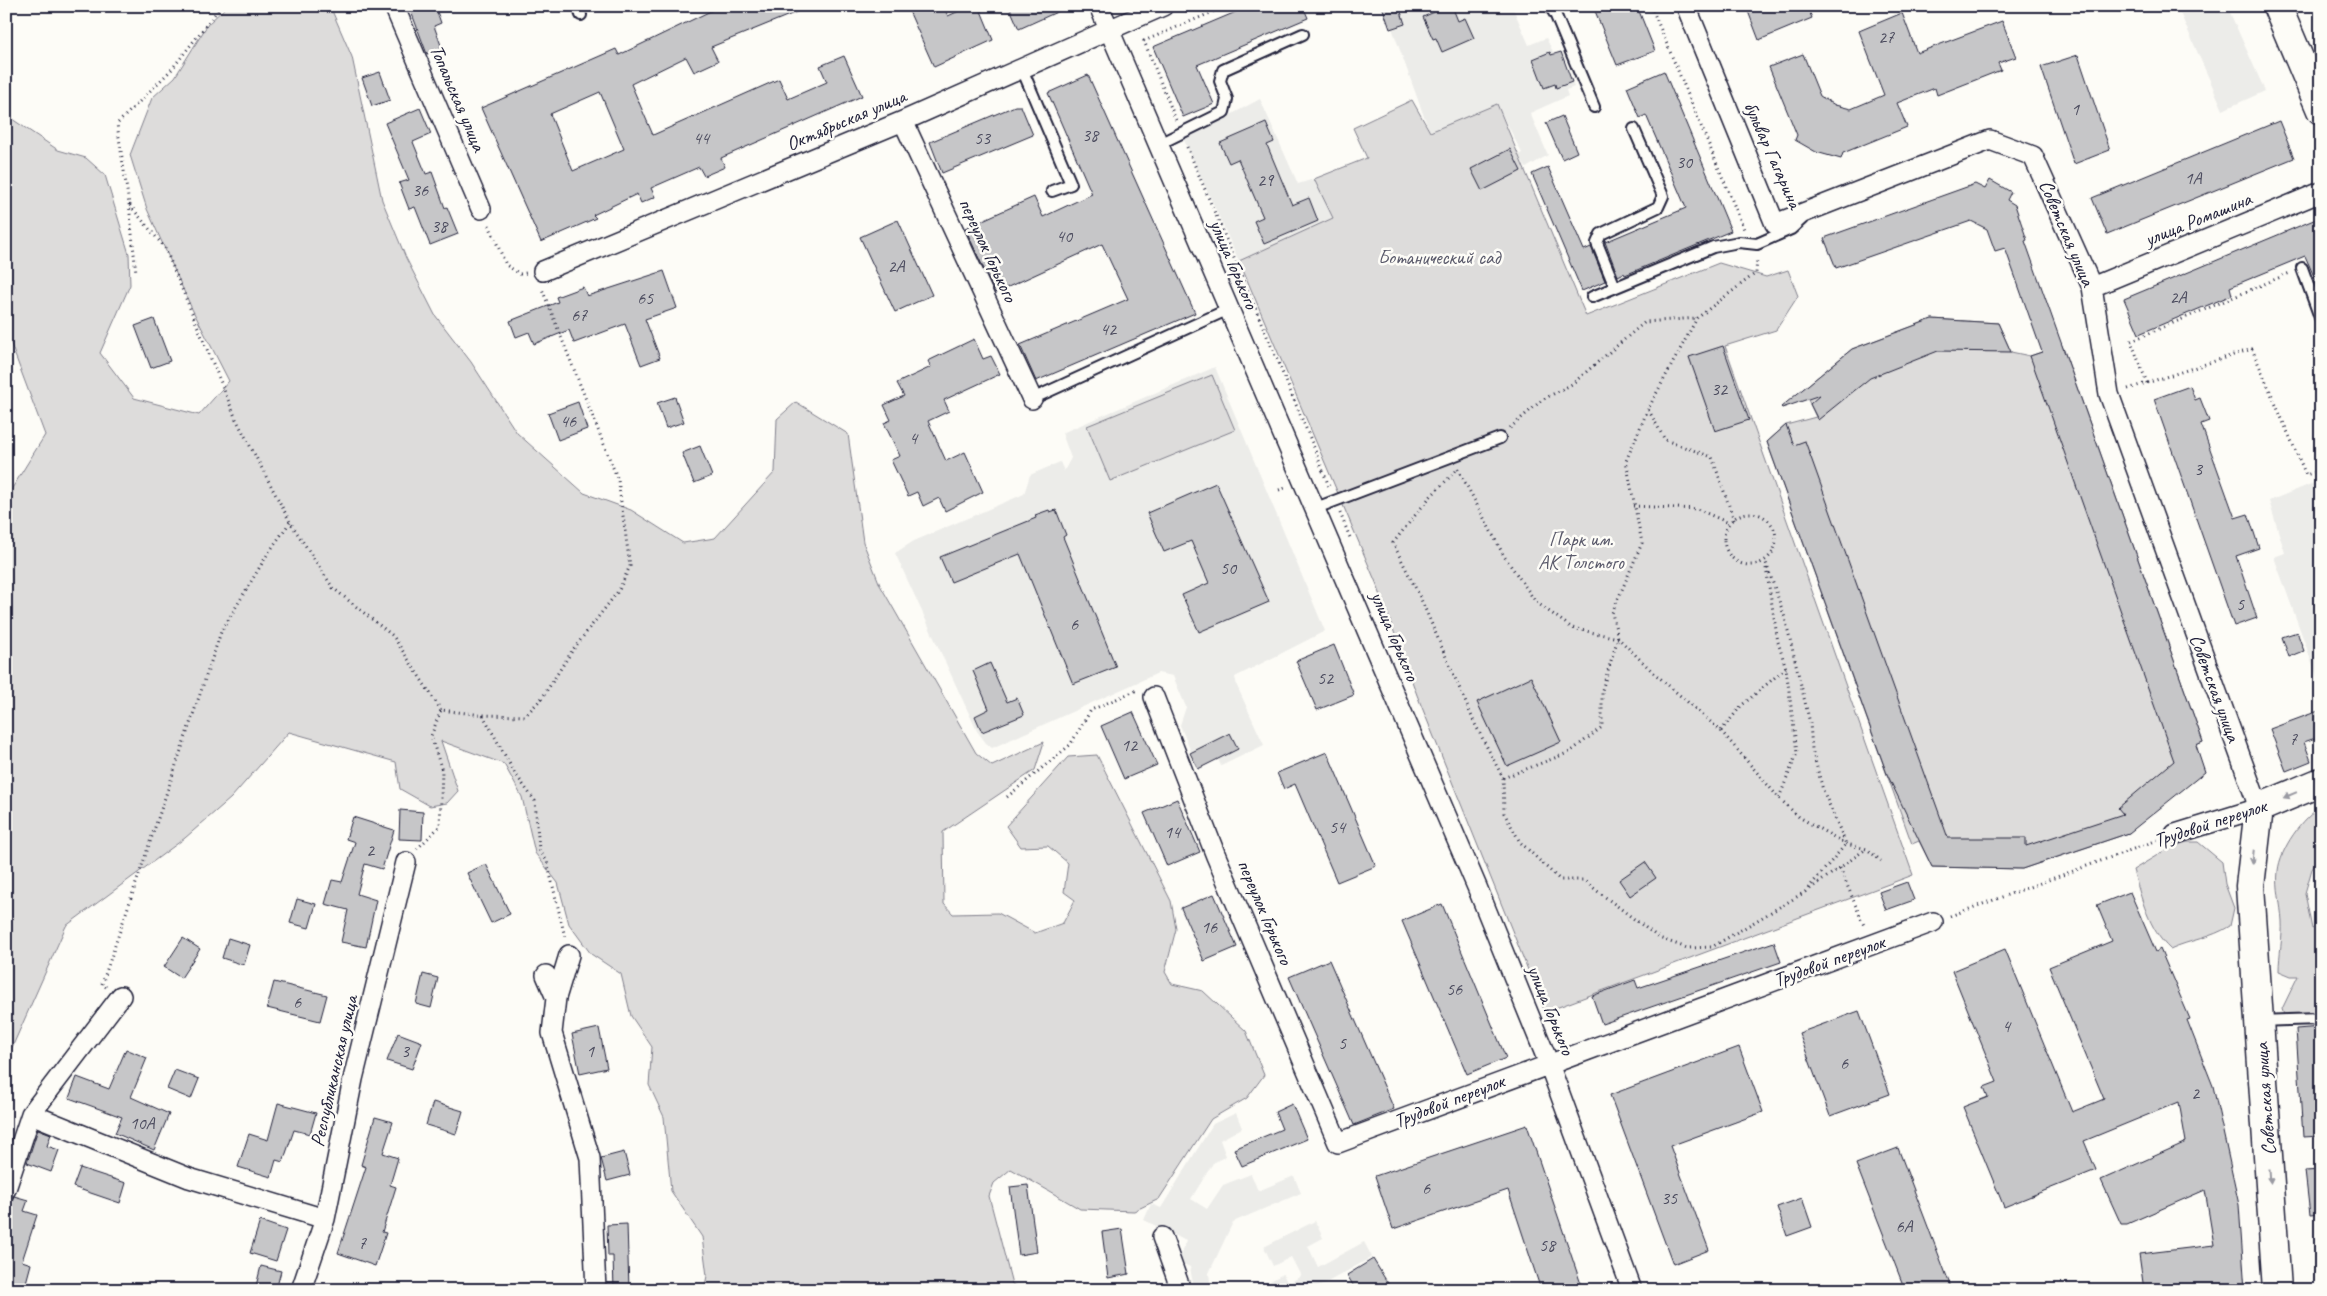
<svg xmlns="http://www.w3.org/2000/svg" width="2327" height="1296" font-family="Caveat,sans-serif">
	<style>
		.built { fill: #ecece9 }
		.green { fill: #dddcdb; stroke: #807f8b }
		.building { fill: #c6c6c8; stroke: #22223b; fill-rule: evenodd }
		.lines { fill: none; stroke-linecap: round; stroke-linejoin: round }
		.lane-casing { stroke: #22223b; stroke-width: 14 }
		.street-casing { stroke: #22223b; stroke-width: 22 }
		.secondary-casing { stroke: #22223b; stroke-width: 31 }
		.path { stroke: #22223b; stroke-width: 3; stroke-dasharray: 1 4; stroke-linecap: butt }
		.lane { stroke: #fdfcf7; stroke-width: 10 }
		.street { stroke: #fdfcf7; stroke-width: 19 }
		.secondary { stroke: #fdfcf7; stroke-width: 28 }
		.oneway { fill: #9a9aa2 }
		.labels { text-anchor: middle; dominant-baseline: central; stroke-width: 5; stroke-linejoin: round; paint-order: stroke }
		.number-label { font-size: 18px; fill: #4b4b5e }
		.street-label { font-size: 20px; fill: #22223b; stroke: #fdfcf7 }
		.park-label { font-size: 20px; fill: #5a5a6b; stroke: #fdfcf7 }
	</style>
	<rect width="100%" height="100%" fill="#fdfcf7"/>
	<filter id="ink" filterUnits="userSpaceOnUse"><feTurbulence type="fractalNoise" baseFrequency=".02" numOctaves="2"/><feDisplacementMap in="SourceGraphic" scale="10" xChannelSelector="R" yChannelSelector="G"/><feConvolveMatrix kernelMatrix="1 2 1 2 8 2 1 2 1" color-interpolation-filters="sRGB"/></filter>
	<g filter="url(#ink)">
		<path class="built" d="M1399,6H1512L1529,45L1546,38L1554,54L1561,52L1574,87L1566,90L1568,96L1530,113L1548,155L1526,168L1518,155L1522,153L1497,105L1430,133L1392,28Z
			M2177,6H2227L2265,91L2223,110Z
			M1260,99L1298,184L1314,179L1333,218L1239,261L1184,140Z
			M1215,367L1325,631L1235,677L1237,686L1264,745L1221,766L1218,759L1198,769L1180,725L1186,707L1173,676L1158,673L992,748L986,743L977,731L895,553L914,541L1024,494L1030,475L1060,462L1064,471L1071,458L1062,433Z
			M2321,480V688L2274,557L2285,553L2269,501Z
			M1236,1113L1242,1128L1220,1140L1226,1156L1213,1163L1191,1199L1207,1209L1223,1185L1251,1174L1258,1191L1294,1176L1301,1193L1233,1222L1209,1273L1211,1290H1194L1190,1267L1179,1262L1186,1241L1144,1220L1151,1204L1161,1208L1213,1124Z
			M1315,1221L1323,1238L1308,1246L1318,1267L1364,1242L1372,1257L1317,1288V1290H1254L1283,1274L1288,1284L1301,1276L1291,1257L1273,1266L1264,1247Z"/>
		<path class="green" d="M227,6H330L352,57L382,200L406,258L435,315L471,362L517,433L584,493L631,510L683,543L715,538L775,472L777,419L796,402L848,434L863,542L880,585L976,753L992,766L1044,742L1035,770L943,832L944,904L953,914L998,913L1035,933L1063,923L1075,900L1064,892L1068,863L1048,846L1021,847L1006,826L1068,757L1097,755L1171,901L1176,929L1165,972L1172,984L1203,991L1246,1031L1264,1075L1247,1098L1211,1119L1159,1199L1134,1211L1080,1209L1011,1169L994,1183L989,1196L1012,1284L1023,1290H704L707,1276L702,1237L671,1191L664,1117L649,1085L652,1047L631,1016L621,974L591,954L569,924L558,883L535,853L522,797L504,764L441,741L458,791L447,803L430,806L400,789L396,762L289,732L231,798L185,838L66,926L6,1061V498L45,435L6,331V112L12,119L58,150L86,158L105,175L129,254L130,285L100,353L134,398L199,415L229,381L192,309L147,209L130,155L152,98L175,77L208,24Z
			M1412,100L1430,132L1497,104L1586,316L1719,263L1766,277L1788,270L1798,296L1776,330L1725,346L1913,875L1545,1012L1417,695L1377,585L1239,261L1333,218L1314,179L1367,158L1353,128Z
			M1932,319L1998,323L2011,352L2030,356L2062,345L2203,742L2196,745L2129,833L2022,869L1932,867L1919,841L1912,844L1767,442L1786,425L1816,417L1803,389L1852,349Z
			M1212,375L1235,430L1110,481L1087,426Z
			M2321,807V856L2312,869L2305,893L2312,929L2321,923V1010L2313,1020L2285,1018L2282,1009L2298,976H2291L2279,971C2279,954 2283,938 2282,921C2281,904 2276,887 2278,871C2280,849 2302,818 2321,807Z
			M2187,842H2198L2222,862L2225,884L2234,908L2230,926C2211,938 2190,940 2170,949C2149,930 2141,897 2133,870L2169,848Z"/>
		<path class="building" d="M409,6H435L441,23L434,26L442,48L427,54Z
			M721,6L809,7L711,47L718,61L694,72L686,57L631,84L653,135L779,79L788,99L827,82L820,66L844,56L862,96L721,158L725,167L704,176L699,167L651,188L655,197L641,203L637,194L593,215L596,218L541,242L481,108L616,49L619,55ZM600,92L624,149L573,171L550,114Z
			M920,6H943L948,16L970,6H979L993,40L934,67L909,11Z
			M1009,6H1070L1019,29Z
			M1250,6H1303L1308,18L1197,65L1214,104L1183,117L1153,47Z
			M1382,6H1399L1405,24L1390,29Z
			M1448,6H1452L1458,21L1465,18L1474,38L1442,52L1436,38L1433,39L1423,17Z
			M1593,6H1637L1655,51L1617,65Z
			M1746,6H1807L1812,18L1759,40Z
			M1902,13L1917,53L2002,21L2016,57L1998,63L2001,70L1937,95L1935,88L1897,103L1907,127L1843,153L1841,159L1816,152L1795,140L1797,135L1769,67L1803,54L1820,96L1835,105L1851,109L1884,95L1859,31Z
			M1550,52L1551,55L1561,52L1572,82L1556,88L1555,84L1544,88L1533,59Z
			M2078,55L2110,150L2074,164L2041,67Z
			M1664,71L1731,231L1625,275L1624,273L1618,276L1605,242L1686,208L1646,115L1640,118L1627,87Z
			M380,72L390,100L372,106L362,78Z
			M1088,75L1195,313L1036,381L1020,345L1128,299L1102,244L995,293L965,228L1034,197L1043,217L1092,194L1048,93Z
			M1015,106H1021L1033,135L942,173L930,142Z
			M420,108L431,134L413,142L426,174L432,172L445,208L447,207L458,234L430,245L415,207L409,209L399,183L409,180L385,123Z
			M1562,116L1577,152L1562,159L1546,123Z
			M2279,121L2294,158L2107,234L2092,198Z
			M1266,123L1274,142L1267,145L1292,205L1309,198L1318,221L1264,244L1254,221L1263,217L1238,159L1229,163L1220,143Z
			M1510,149L1521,171L1482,191L1471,169Z
			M1548,167L1584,250L1591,247L1605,281L1582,291L1532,174Z
			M1990,180L2011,192L2007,200L2015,205L2027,240L2025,241L2203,742L2196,745L2205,772L2129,833L2022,869L1932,867L1887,774L1767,442L1786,425L1794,445L1805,441L1948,838H2026V846L2123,814L2118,808L2174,761L2030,356L2042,352L2005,248L1995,251L1987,229L1971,221L1836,268L1824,238L1975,184L1985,189Z
			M2321,217V292L2305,256L2230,287L2232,295L2139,334L2124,299Z
			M898,220L932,295L895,312L860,237Z
			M664,271L677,308L645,319L660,358L641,365L625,324L574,343L569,330L534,344L529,332L516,337L510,321L558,302L556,297L583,287L587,296Z
			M154,319L170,361L151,368L135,326Z
			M1932,319L1998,323L2011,352L1938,351L1870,378L1818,420L1810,404L1820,395L1782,408L1781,407L1852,349Z
			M974,339L983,359L991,356L1000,374L944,400L949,411L928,421L946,461L965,452L983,492L945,511L939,498L923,506L917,492L908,496L891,460L900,456L884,423L891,420L884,405L904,396L897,383L931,367L928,361Z
			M1723,346L1749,420L1715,431L1689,357Z
			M2190,386L2195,400L2200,398L2209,421L2201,424L2235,518L2248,514L2259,548L2236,556L2257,618L2234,626L2154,399Z
			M675,397L684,422L666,428L657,403Z
			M578,402L587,429L558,440L548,413Z
			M700,446L712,476L694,483L682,453Z
			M1216,483L1269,602L1199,632L1182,595L1209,583L1191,541L1164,552L1147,513Z
			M1049,510L1050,512L1056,510L1066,535L1063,537L1116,667L1073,684L1020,554L951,582L940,557L1036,518L1035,515Z
			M2297,632L2304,651L2289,657L2282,637Z
			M1334,645L1354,695L1317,710L1296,661Z
			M990,663L1007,702L1017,698L1024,715L982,732L975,716L989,709L973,671Z
			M1531,677L1561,742L1507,766L1477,702Z
			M2321,710V736L2304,742L2311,761L2286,771L2270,729Z
			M1133,712L1157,765L1124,779L1101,726Z
			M1230,733L1238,749L1198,769L1190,753Z
			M1327,752L1376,866L1337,882L1295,784L1284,789L1277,773Z
			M1177,799L1200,852L1167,866L1144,813Z
			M400,810L423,812L422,840L399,839Z
			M353,817L394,830L382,869L365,864L357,894L376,900L366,947L341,942L348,910L325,904L332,880L342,882L355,842L346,839Z
			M1645,862L1656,878L1630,896L1619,880Z
			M486,864L510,914L491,923L467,873Z
			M1907,882L1914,900L1886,910L1879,892Z
			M2130,892L2156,952L2160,949L2190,1019L2187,1020L2213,1086L2239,1205L2245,1290H2144L2139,1254L2214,1245L2205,1190L2127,1224H2121L2101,1180L2186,1142L2179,1102L2084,1141L2096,1170L2004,1207L1963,1107L1988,1097L1984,1087L1997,1082L1952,971L2005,949L2072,1112L2104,1099L2049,967L2112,941L2097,905Z
			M1214,894L1237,947L1204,961L1181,908Z
			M297,899L316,904L309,928L290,923Z
			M1442,904L1506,1058L1467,1074L1402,921Z
			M183,938L200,949L181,978L164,967Z
			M228,938L250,945L244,965L222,958Z
			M1774,942L1781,962L1602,1024L1592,996L1635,980L1638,988Z
			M1329,960L1394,1109L1354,1125L1289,977Z
			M423,974L438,978L431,1008L416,1004Z
			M274,982L327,995L320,1021L267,1008Z
			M1859,1011L1890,1094L1830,1116L1799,1033Z
			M2321,1027V1136L2303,1137L2296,1029Z
			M599,1028L607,1068L580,1074L572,1034Z
			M398,1033L422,1042L412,1069L387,1061Z
			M1739,1047L1763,1112L1670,1146L1709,1250L1673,1264L1610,1095Z
			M126,1049L147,1058L131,1097L169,1114L154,1150L115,1133L122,1117L69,1098L77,1077L109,1089Z
			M175,1070L199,1079L191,1099L167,1089Z
			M433,1102L463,1111L456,1134L426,1125Z
			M278,1103L316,1113L310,1134L294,1130L283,1162L276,1160L271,1177L238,1167L249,1134L268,1140Z
			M1292,1104L1307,1139L1242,1166L1234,1149L1282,1129L1275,1112Z
			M375,1117L393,1122L383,1153L398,1158L390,1185L396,1187L382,1232L386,1233L375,1266L338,1253L366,1167L361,1165Z
			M1527,1125L1583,1290H1541L1508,1190L1393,1229L1375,1176Z
			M38,1129L51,1134L47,1146L59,1150L51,1172L27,1163Z
			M1898,1148L1952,1290H1905L1856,1164Z
			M624,1152L630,1175L607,1181L601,1158Z
			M80,1168L126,1183L120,1203L73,1187Z
			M2321,1170V1214L2310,1215L2305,1171Z
			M1028,1185L1037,1252L1019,1255L1010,1187Z
			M14,1196L28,1200L24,1211L37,1215L22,1261L31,1264L24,1290H6V1215Z
			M1802,1198L1812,1227L1787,1236L1777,1207Z
			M260,1221L286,1230L276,1261L250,1253Z
			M627,1224L629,1290H614L613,1256H608L607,1225Z
			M1122,1229L1129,1274L1108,1278L1102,1232Z
			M1373,1259L1392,1290H1356L1347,1275Z
			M261,1266L281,1271L276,1290H255Z"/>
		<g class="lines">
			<g class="lane-casing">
				<path id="lane" d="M578,6L581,15
					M1550,6L1556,16L1594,107
					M1022,69L1071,184L1052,191
					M1159,144L1224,112L1227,99L1220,81L1223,70L1303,34
					M2302,268L2321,320
					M1615,287L1597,243L1601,234L1658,207L1663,196L1634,129
					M1592,297L1713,247L1739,242L1757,244L1791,229L1802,219
					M1032,399L1229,309
					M1316,508L1500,438
					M2259,1021L2321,1019"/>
			</g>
			<g class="street-casing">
				<path id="street" d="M394,6L481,209
					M1099,6L1477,887L1549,1064L1632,1290
					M1686,6L1775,224L1990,140L2033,156L2092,287L2109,394L2259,808L2175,834
					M903,121L1032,399
					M543,271L903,121L1163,6
					M2092,287L2321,192
					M1154,697L1216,856L1338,1143L1933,922
					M546,975L556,998L552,1033L590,1158L596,1290
					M556,998L569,955
					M31,1114L189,1178L325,1219
					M6,1189L31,1114L121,996
					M1162,1237L1181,1290
					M301,1290L325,1219L353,1079L406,862"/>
			</g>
			<g class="secondary-casing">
				<path id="secondary" d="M2277,6L2321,110
					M2277,1290L2250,886L2259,808L2321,782"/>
			</g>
			<path class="path" d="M221,6L172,69L117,124L129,204L165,248L236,419L290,522L333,588L393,636L441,710
				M1651,6L1744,229
				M1176,120L1144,41L1227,6
				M1187,147L1313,445L1323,471L1321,472
				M129,204L136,273
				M489,225L506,265L520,274L526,273
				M2147,383L2131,341L2290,273
				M2128,389L2252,349L2306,475L2321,470
				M1510,428L1542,400L1572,384L1645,322L1697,318
				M1458,469L1504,556L1536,602L1572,628L1618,638L1653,672L1721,731L1741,706L1786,668
				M1323,471L1330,489
				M1456,471L1429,498L1393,543L1420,597L1475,724L1503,778L1504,813L1520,842L1560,880H1583L1659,938L1687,948L1712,947L1805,892L1846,844L1823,790L1812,749L1810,723L1785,618L1765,560
				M1279,490L1285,488
				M1633,506L1697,509L1729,523
				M1340,513L1351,540
				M1724 539a26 26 0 1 1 52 0a26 26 0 1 1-52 0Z
				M1734,520L1712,457L1665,440L1648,409L1697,318L1756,273L1757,258
				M1766,568L1778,642L1786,668L1797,753L1779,798
				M483,715L514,772L535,801L539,850L547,861L565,937
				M1721,731L1779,798L1799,817L1846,844L1867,849L1881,861
				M1503,778L1570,752L1602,727V690L1618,638L1612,613L1642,543L1626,461L1648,409
				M1007,797L1070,745L1091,710L1137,690
				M417,849L440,826L442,771L431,736L441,710L483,715L525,716L542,698L572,651L619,590L630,566L618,480L542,289
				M1840,868L1865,928
				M1810,889L1866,849
				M1950,916L2158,840
				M106,987L102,984L221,632L267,555L290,522"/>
			<use href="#lane" class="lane"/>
			<use href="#street" class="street"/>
			<use href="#secondary" class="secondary"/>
		</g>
		<defs><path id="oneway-solid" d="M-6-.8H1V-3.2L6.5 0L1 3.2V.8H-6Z" transform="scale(1.25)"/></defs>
		<g class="oneway">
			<use href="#oneway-solid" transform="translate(2290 795) rotate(157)"/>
			<use href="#oneway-solid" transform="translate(2253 857) rotate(96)"/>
			<use href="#oneway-solid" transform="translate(2270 1176) rotate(86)"/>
		</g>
	</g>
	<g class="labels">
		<g class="number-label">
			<text x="1886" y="37">27</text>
			<text x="2075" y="109">1</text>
			<text x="1090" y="135">38</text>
			<text x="701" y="138">44</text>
			<text x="982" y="138">53</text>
			<text x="1684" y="162">30</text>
			<text x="2193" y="178">1А</text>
			<text x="1265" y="180">29</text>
			<text x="420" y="190">36</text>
			<text x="439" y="226">38</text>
			<text x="1064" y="236">40</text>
			<text x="896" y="266">2А</text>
			<text x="2178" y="297">2А</text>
			<text x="645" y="298">65</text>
			<text x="579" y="315">67</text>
			<text x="1108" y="329">42</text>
			<text x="1719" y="389">32</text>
			<text x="568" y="421">46</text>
			<text x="913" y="438">4</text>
			<text x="2198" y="469">3</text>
			<text x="1228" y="568">50</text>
			<text x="2240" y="604">5</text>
			<text x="1074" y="624">6</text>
			<text x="1325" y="678">52</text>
			<text x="2293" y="739">7</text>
			<text x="1129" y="745">12</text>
			<text x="1337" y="827">54</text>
			<text x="1172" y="832">14</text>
			<text x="370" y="850">2</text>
			<text x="1209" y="927">16</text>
			<text x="1454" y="989">56</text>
			<text x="297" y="1002">6</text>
			<text x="2006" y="1026">4</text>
			<text x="1342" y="1043">5</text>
			<text x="405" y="1051">3</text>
			<text x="590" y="1051">1</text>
			<text x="1844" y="1063">6</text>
			<text x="2195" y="1093">2</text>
			<text x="142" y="1123">10А</text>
			<text x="1426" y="1188">6</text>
			<text x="1669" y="1198">35</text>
			<text x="1904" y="1226">6А</text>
			<text x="362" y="1243">7</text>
			<text x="1547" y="1245">58</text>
		</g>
		<g class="street-label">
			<text transform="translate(458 98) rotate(67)">Топальская улица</text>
			<text transform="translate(846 120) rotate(-23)">Октябрьская улица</text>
			<text transform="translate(1773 155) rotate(66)">бульвар Гагарина</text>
			<text transform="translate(2198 219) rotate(-22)">улица Ромашина</text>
			<text transform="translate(2067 233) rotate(67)">Советская улица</text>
			<text transform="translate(988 250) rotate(65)">переулок Горького</text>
			<text transform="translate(1234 264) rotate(67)">улица Горького</text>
			<text transform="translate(1395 636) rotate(67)">улица Горького</text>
			<text transform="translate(2215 688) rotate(70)">Советская улица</text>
			<text transform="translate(2210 823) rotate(-18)">Трудовой переулок</text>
			<text transform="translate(1265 912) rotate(67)">переулок Горького</text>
			<text transform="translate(1829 961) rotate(-20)">Трудовой переулок</text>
			<text transform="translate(1551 1010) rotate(68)">улица Горького</text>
			<text transform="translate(334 1071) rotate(-77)">Республиканская улица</text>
			<text transform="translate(2265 1099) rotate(-94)">Советская улица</text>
			<text transform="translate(1449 1101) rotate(-21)">Трудовой переулок</text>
		</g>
		<g class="park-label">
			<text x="1439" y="257">Ботанический сад</text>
			<text x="1581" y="539">Парк им.<tspan x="1581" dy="23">АК Толстого</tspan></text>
		</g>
	</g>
	<rect width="2327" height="1296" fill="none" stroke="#fdfcf7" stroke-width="25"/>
	<rect x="12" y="12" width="2302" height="1271" fill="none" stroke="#22223b" stroke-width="2" filter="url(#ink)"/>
</svg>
